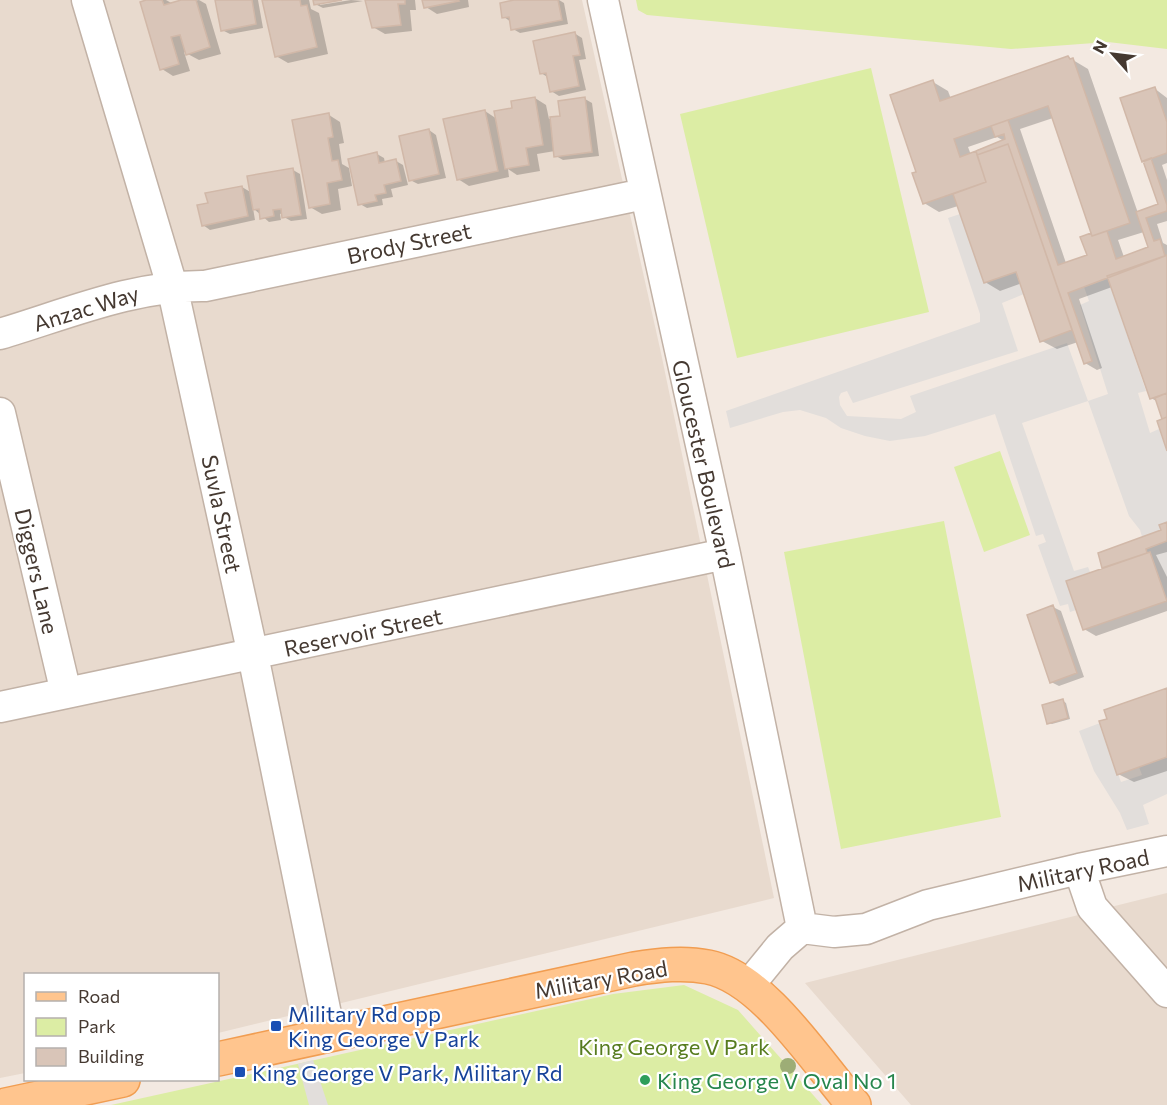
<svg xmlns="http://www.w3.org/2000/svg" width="1167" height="1105" font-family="Commissioner,sans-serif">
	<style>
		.residential { fill: #e8dace }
		.green { fill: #dceda4 }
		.parking { fill: #e2dedb }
		.shadow { fill: #0003; fill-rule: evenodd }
		.building { fill: #d9c5b8; stroke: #d1b8a8; stroke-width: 1.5 }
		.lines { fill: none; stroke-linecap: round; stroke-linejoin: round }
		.minor-casing { stroke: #c2b2a6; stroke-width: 33 }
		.major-casing { stroke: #f19d51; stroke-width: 36 }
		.minor { stroke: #fff; stroke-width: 30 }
		.major { stroke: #ffc58e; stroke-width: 33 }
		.tree { fill: #9dad76 }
		.transit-dot { fill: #1a4fb4; stroke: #fff; stroke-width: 2 }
		.leisure-dot { fill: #2e9e5b; stroke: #fff; stroke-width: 2 }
		.labels { text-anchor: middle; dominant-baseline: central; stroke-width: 4.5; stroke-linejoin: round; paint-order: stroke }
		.street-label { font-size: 22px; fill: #453931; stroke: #fff }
		.transit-label { font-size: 22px; fill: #164399; stroke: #fff; text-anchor: start }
		.park-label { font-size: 22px; fill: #577c1f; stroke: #fff }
		.leisure-label { font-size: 22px; fill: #27864d; stroke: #fff; text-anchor: start }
	</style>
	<rect width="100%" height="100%" fill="#f3e9e1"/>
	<path class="residential" d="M0,0H582L661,353L774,898L218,1033V974H26L25,1073L0,1078Z
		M1167,893V1105H911L805,983Z"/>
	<path class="green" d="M636,0H1167V49L1108,42L1011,49L647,15L638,10Z
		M871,68L929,312L737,358L680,114Z
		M1000,451L1030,535L984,552L954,467Z
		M944,521L1001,817L841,849L784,552Z
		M684,985L738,1010L822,1105H111L613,994Z"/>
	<path class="parking" d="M960,214L984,283L1016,272L1024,294L1002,303L1018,351L853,403L847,391L841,393L839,397L840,405L847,416L901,419L916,412L910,396L1067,343L1088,401L1108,394L1080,305L1089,301L1084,287L1108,279L1146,391L1138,393L1150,433L1159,429L1167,451V602L1150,552L1147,553L1140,530L1129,516L1088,401L1022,423L1074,571L1088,567L1090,572L1066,581L1076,610L1070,612L1068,604L1060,606L1038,545L1046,542L1043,534L1036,536L995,414L925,436L890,441L865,436L841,428L826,418L800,410L783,412L730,428L726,411L980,322V314L948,218Z
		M1100,723L1121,782L1142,775L1139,767L1167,757V794L1143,805L1149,824L1127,830L1120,813L1094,771L1079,731Z
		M313,1060L328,1105H309L298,1064Z"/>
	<path class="shadow" d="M151,0H166L173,4L199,0L206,4L221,54L199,60L184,52L190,71L173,76L162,69Z
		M217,0H258L263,28L230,34L222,30Z
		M264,0H309L311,9L319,13L328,54L288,63L276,56Z
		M315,0H333L320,2V5L351,0L363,1L323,8L315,4Z
		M366,0H415L416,10H410L412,31L385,34L373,27Z
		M424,0H468L469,7L437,14L426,7Z
		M522,0H559L564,3L568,24L520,33L513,29L511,22L504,17Z
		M574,33L582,38L586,59L579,60L586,90L559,96L551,91L549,78L541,73Z
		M1068,57L1088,69L1138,213L1160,205L1122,99L1154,88L1167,98V163L1162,165L1167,180V221L1157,224L1163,243L1167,245V446L1166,419L1158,402L1151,398L1112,287L1079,299L1102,368L1097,370L1085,363L1078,342L1057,349L1042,341L1022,283L1000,291L985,282L958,206L939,212L924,203L918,173L933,82L948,91L951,99ZM1053,118L1094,235L1082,238L1089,256L1066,263L1020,129ZM997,137L1004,141L977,150L978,155H971L968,147ZM1144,232L1150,248L1124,257L1118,240Z
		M535,98L546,105L549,119L561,117L585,99L592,103L599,156L563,160L556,156L555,151L537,154L540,171L517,175L508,169L509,177L469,186L458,179L485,111L497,119Z
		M329,115L340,122L344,143L339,144L342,164L349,168L352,186L338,189L341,210L322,214L310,207Z
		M429,130L436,135L446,178L418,184L410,180Z
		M377,154L384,158L385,163L396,161L403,165L408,185L391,189L393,197L382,199L383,205L367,208L360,204Z
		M293,170L300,174L307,219L291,221L284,217L283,213L280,214L281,220L269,222L253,208L255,220L210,230L203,225L209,204L242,187L252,193Z
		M1167,524V552L1156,555L1167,577V611L1096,636L1084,629L1104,569L1100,554L1163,531Z
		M1053,607L1061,611L1084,677L1059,686L1051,682Z
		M1167,690V771L1134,782L1118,774L1109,720Z
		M1063,701L1066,703L1070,719L1052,724L1048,723Z"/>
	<path class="building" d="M146,0H162L164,5L181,0H196L210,47L186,55L180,35L171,37L179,64L160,70L140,2Z
		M215,0H252L256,24L221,31Z
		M262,0H300L301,6L307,5L317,47L275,57Z
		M313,0H342L314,5Z
		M365,0H405V4H398L401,25L372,28Z
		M422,0H458L459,1L424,8Z
		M514,0H558L562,20L511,30L509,17L502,18L500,3Z
		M575,32L580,55L573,56L579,86L550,92L546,73L540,74L533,41Z
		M1068,56L1070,59L1073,58L1130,223L1092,236L1048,106L954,139L960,157L976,151L986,182L923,204L912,173L916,172L890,95L933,80L940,101Z
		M1155,87L1167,122V153L1142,162L1120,98Z
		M535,97L543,145L526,148L529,165L505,169L494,111L512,108L511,101Z
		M585,97L592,152L554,157L550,117L560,116L558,101Z
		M485,110L498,171L457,180L443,119Z
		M329,113L333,137L328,138L332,161L338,160L342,180L327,183L330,204L309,208L292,120Z
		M1008,120L1058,265L1087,255L1080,237L1091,233L1092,236L1107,231L1116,259L1148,247L1136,212L1158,204L1143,161L1151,158L1167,205V211L1146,218L1154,241L1160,239L1165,256L1068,293L1092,361L1084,364L1008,144L977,155L976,151L1005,139L1004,134L995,137L991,126Z
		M429,129L439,174L409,181L399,136Z
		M1008,144L1072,330L1040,342L1016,272L984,283L953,194L986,182L977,155Z
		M377,152L379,163L396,159L401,181L384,185L386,193L375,195L377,201L358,205L348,159Z
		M293,168L301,215L282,218L281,209L273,210L274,216L260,219L259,209L253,210L247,176Z
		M242,186L248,216L202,226L197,205L208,203L205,193Z
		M1167,255V393L1150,399L1107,276Z
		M1167,393V417L1162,419L1155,398Z
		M1167,417V451L1157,421Z
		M1167,522V541L1146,549L1147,553L1102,568L1098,553L1161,530L1159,525Z
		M1150,552L1167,601L1083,630L1066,581Z
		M1053,605L1077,673L1050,683L1027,615Z
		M1167,688V757L1117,775L1099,721L1107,719L1104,710Z
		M1063,699L1068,718L1047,724L1042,705Z"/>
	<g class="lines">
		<g class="minor-casing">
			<path id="minor" d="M87,0L172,286L253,655L330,1034
				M603,0L725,554L802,928
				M0,334C67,314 134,285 205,286L644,194
				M0,413L66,693
				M0,707L725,554
				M1079,869L1092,907L1167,992
				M749,985L780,947L802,928L834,932L866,929L928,905L1079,869L1167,851"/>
		</g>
		<g class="major-casing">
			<path id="major" d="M218,1059L634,969C659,965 684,962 708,967C764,978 817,1063 854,1105
				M6,1105L123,1080"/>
		</g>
		<use href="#minor" class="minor"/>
		<use href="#major" class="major"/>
	</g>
	<circle class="tree" cx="788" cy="1066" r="8"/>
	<g class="transit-dot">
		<rect x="270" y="1020" width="12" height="12" rx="3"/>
		<rect x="234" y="1066" width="12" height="12" rx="3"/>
	</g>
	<circle class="leisure-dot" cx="645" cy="1080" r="6"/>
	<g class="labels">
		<g class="street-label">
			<text transform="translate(409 243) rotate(-12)">Brody Street</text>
			<text transform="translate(86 308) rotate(-17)">Anzac Way</text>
			<text transform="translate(704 464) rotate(77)">Gloucester Boulevard</text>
			<text transform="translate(222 514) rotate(78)">Suvla Street</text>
			<text transform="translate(37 571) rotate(77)">Diggers Lane</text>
			<text transform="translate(363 632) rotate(-12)">Reservoir Street</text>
			<text transform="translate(1083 870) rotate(-12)">Military Road</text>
			<text transform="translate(601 979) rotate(-10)">Military Road</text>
		</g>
		<g class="transit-label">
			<text x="288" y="1013">Military Rd opp<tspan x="288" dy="25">King George V Park</tspan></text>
			<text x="252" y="1072">King George V Park, Military Rd</text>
		</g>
		<g class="park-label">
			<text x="674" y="1046">King George V Park</text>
		</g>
		<g class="leisure-label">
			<text x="657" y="1080">King George V Oval No 1</text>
		</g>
	</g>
	<rect x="24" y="973" width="195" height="108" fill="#ffffff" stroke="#b5b0ad" stroke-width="1.5"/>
	<rect x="36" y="992" width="30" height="9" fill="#ffc58e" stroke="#b5b0ad" stroke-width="1.5"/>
	<text x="78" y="1003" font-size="18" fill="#453931">Road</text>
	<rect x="36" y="1018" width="30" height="18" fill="#dceda4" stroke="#b5b0ad" stroke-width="1.5"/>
	<text x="78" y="1033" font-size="18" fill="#453931">Park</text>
	<rect x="36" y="1048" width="30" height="18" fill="#d9c5b8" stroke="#b5b0ad" stroke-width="1.5"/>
	<text x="78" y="1063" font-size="18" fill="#453931">Building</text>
	<g transform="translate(1113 54) rotate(298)" stroke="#ffffff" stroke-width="4.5" paint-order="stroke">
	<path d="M0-4.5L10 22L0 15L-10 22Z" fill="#453931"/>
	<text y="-9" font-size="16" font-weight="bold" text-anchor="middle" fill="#453931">N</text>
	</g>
</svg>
